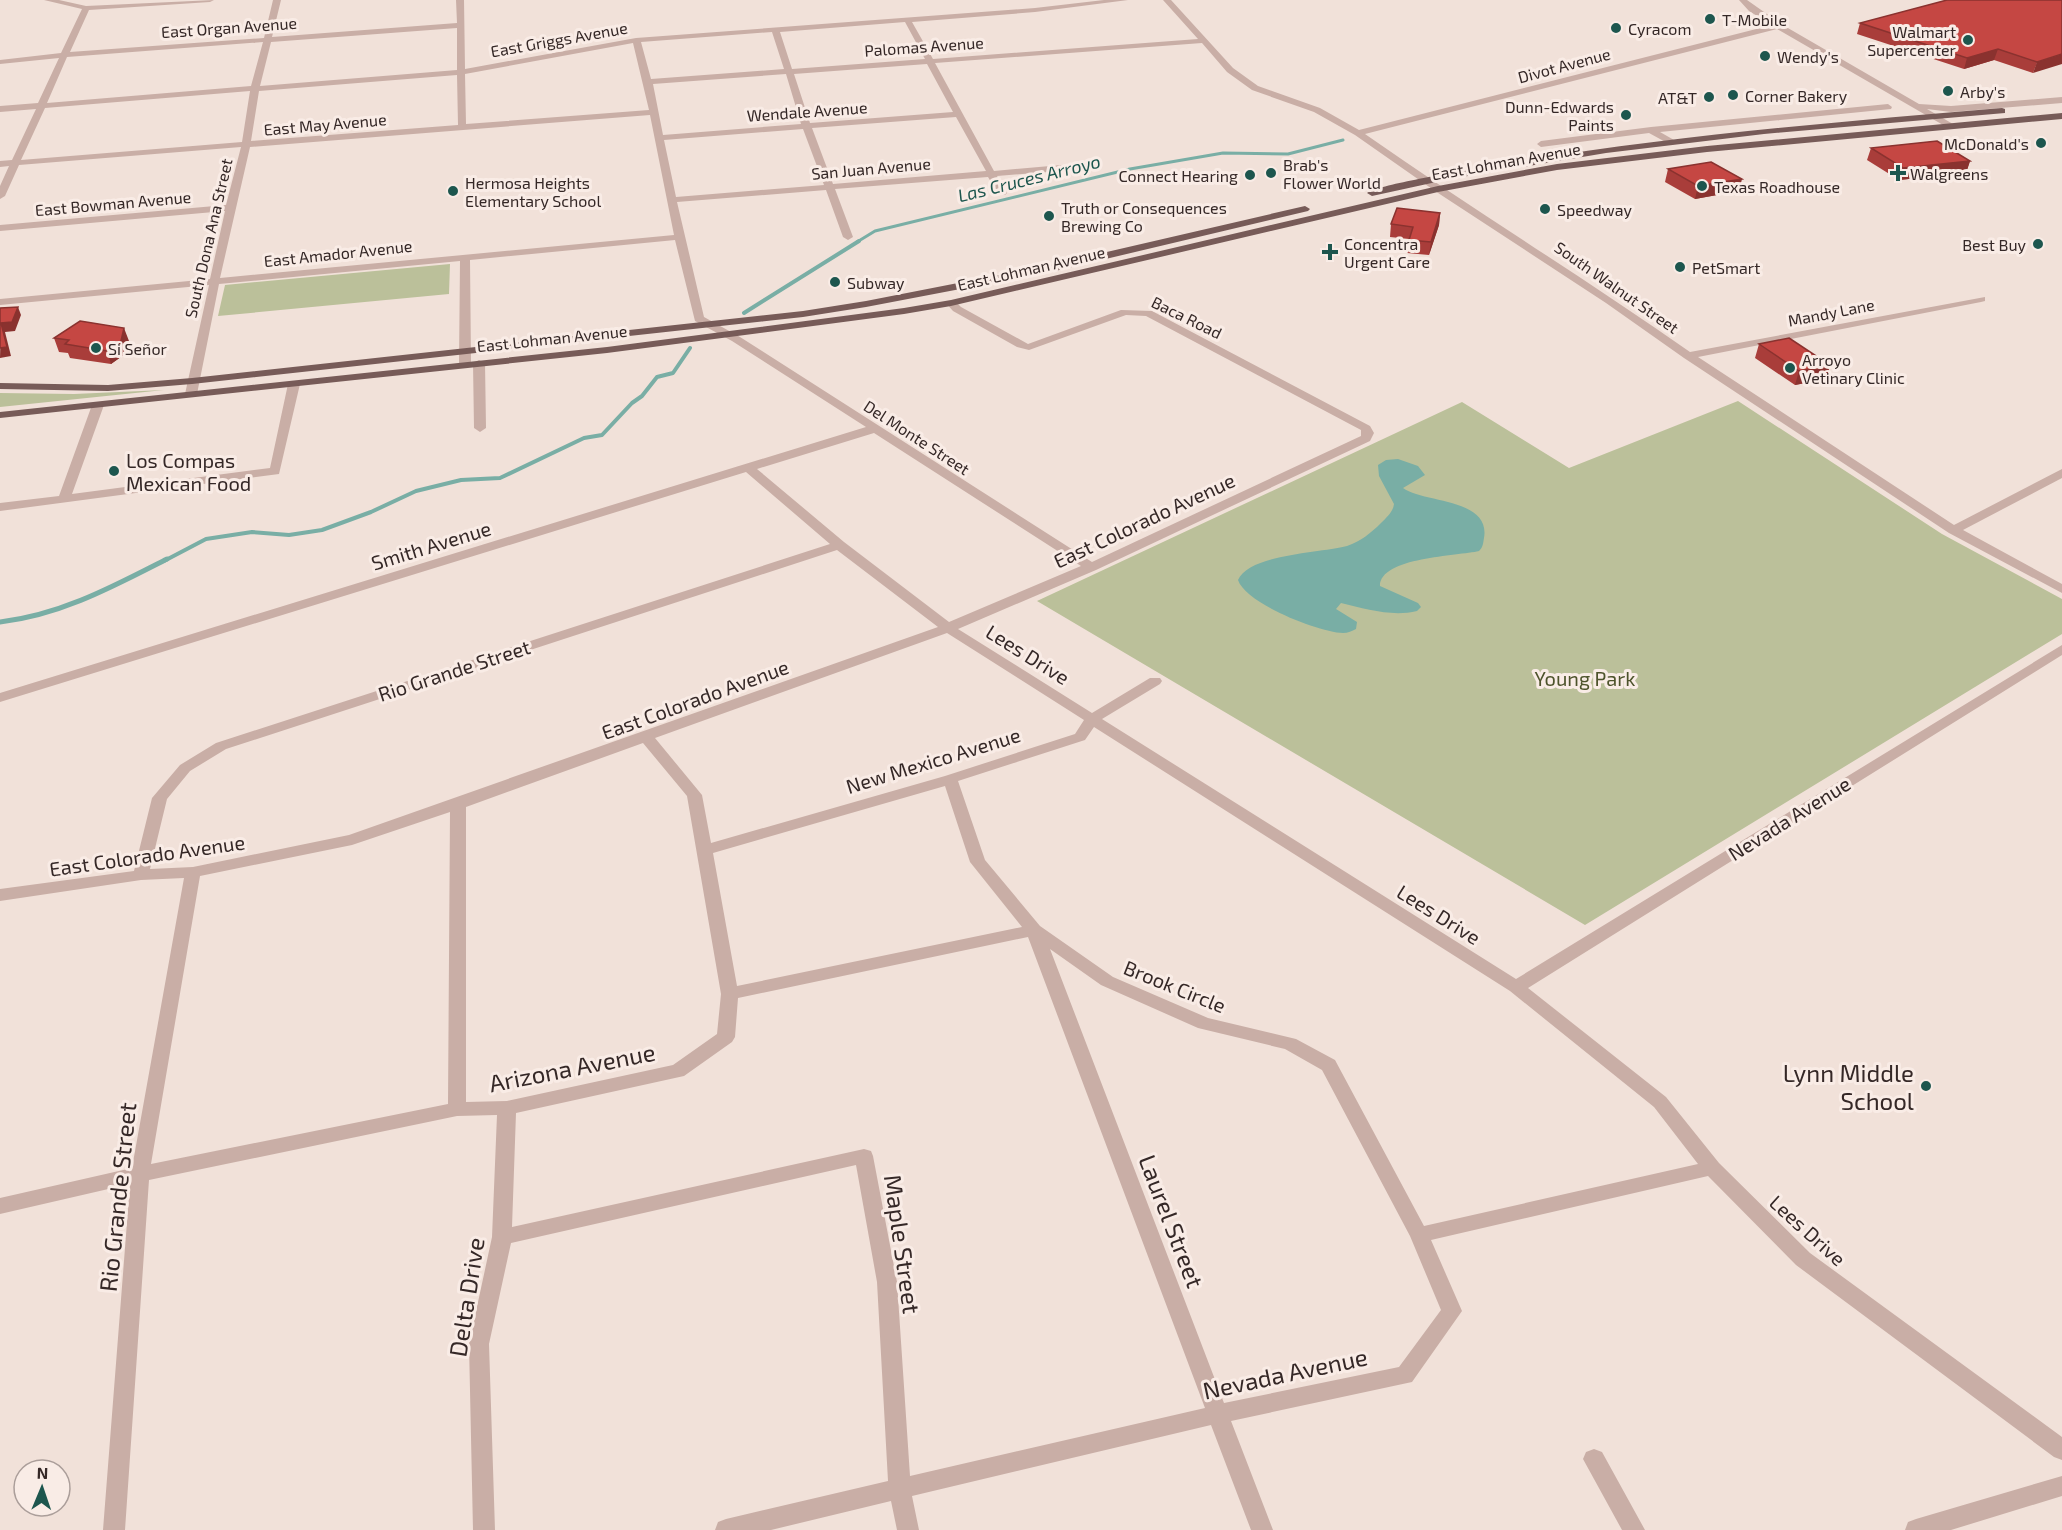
<svg xmlns="http://www.w3.org/2000/svg" width="2062" height="1530" font-family="'Exo 2',sans-serif">
	<style>
		.green { fill: #bbc09a }
		.water { fill: #79aea5 }
		.lines { fill: none; stroke-linecap: round; stroke-linejoin: round }
		.stream-far2 { stroke: #79aea5; stroke-width: 3 }
		.stream-far1 { stroke: #79aea5; stroke-width: 4 }
		.stream { stroke: #79aea5; stroke-width: 5 }
		.minor { fill: #c9aea6; fill-rule: evenodd }
		.major { fill: #775b58; fill-rule: evenodd }
		.wall { fill: #a93d3a }
		.shaded-wall { fill: #8a322f }
		.building { fill: #c54743; stroke: #8a322f; stroke-width: 1.5 }
		.poi-dot { fill: #1d564e; stroke: #f9ece6; stroke-width: 2 }
		.labels { text-anchor: middle; dominant-baseline: central; stroke-width: 6; stroke-linejoin: round; paint-order: stroke }
		.far-poi-label { font-size: 16px; fill: #352827; stroke: #f9ece6; text-anchor: start }
		.far-street-label { font-size: 16px; fill: #352827; stroke: #f9ece6 }
		.far-water-label { font-size: 18px; font-style: italic; fill: #1d564e; stroke: #f9ece6 }
		.poi-label { font-size: 20px; fill: #352827; stroke: #f9ece6; text-anchor: start }
		.street-label { font-size: 20px; fill: #352827; stroke: #f9ece6 }
		.park-label { font-size: 20px; fill: #4d532b; stroke: #f9ece6 }
		.near-street-label { font-size: 24px; fill: #352827; stroke: #f9ece6 }
		.near-poi-label { font-size: 24px; fill: #352827; stroke: #f9ece6; text-anchor: end }
	</style>
	<rect width="100%" height="100%" fill="#f1e1d9"/>
	<path class="green" d="M450,264L449,294L218,316L225,285Z
		M164,390L0,407V393L74,394Z
		M1738,401L1942,534L2062,599V634L1585,925L1037,601L1462,402L1569,468Z"/>
	<path class="water" d="M1398,459L1418,466L1425,475L1403,488C1423,503 1491,498 1484,538C1483,544 1483,547 1479,551C1458,556 1380,557 1380,586L1418,603L1421,607L1417,611C1392,617 1366,609 1341,603L1336,609L1357,622L1356,629C1352,631 1348,633 1343,633C1319,632 1246,604 1238,580C1249,554 1321,553 1347,546C1361,541 1371,533 1381,523C1387,517 1393,512 1394,504L1379,476L1378,465L1386,460Z"/>
	<g class="lines">
		<path class="stream-far2" d="M857,242L875,231L1130,169L1223,153L1288,154L1343,140"/>
		<path class="stream-far1" d="M744,313L859,241
			M164,561L206,539L252,532L289,535L322,530L371,512L416,491L461,480L500,478L584,438L602,435L632,403L642,396L657,377L673,373L690,348"/>
		<path class="stream" d="M0,622C61,615 114,586 167,559"/>
		<path class="minor" d="M44,0H59L86,6L214,0L210,2L89,10L70,52L264,38L273,0H281L272,37L457,23L456,0H464L465,69L636,38L1035,8L1104,0H1128L1035,12L912,22L933,59L1198,39L1163,0H1171L1233,68L1258,86L1320,108L1359,130L1772,25L1749,11L1739,0H1747L1781,24L1919,104L1951,106L2062,97V103L1951,112L1927,109L1953,124L1954,126L1950,129L1777,29L1365,134C1472,209 1583,277 1690,352L1985,297V301L1981,302L1698,357L1954,525L2062,469V478L1963,530L2062,584V593L1949,533L1684,358L1606,303L1435,191L1355,135L1314,112L1252,90L1227,72L1202,43L935,63L994,171L1073,164L1078,167L1073,170L997,176L1007,193L1005,195H999L988,177L835,189L853,237L848,240L843,237L826,190L677,202L704,317L740,337L1092,562L1361,436V430L1146,316L1126,315L1029,350L1017,347L953,311L946,303L947,301H955L961,307L1028,344L1121,310L1152,311L1370,426L1374,433L1370,441L1096,570L958,629L1092,713L1150,678H1160L1162,681L1160,684L1102,719L1516,979L2062,645V655L1528,988L1666,1097L1719,1163L1810,1253L2062,1437V1460L2054,1457L1796,1265L1708,1176L1431,1240L1462,1311L1412,1382L1231,1421L1273,1530H1251L1211,1425L912,1496L919,1530H897L891,1501L771,1530H715L718,1522L726,1519L888,1481L877,1282L856,1165L511,1243L489,1344L495,1530H473L469,1344L492,1237L497,1115L457,1116L149,1180L125,1530H103L130,1184L0,1214V1198L132,1168L184,878L141,880L0,901V889L134,871L152,798L180,765L216,743L830,544L746,472L0,702V693L866,427L732,341L695,321L675,240L470,260L471,364L465,367L459,364L460,261L219,284L197,394L191,397L185,394L209,285L0,305V299L210,279L225,211L0,231V225L226,205L241,147L19,165L5,196L0,199V186L9,166L0,167V161L12,160L36,109L0,112V106L38,103L59,58L0,64V60L61,53L82,9ZM905,22L925,59L792,69L780,32ZM457,28V70L260,86L271,42ZM772,32L784,69L651,79L641,42ZM263,42L251,86L47,103L67,57ZM633,43L649,110L466,124L465,74ZM927,64L953,112L810,123L794,74ZM786,74L801,124L663,135L653,84ZM457,75L458,125L251,141L259,91ZM250,91L242,142L21,160L45,108ZM650,115L674,235L220,278L250,147ZM956,117L986,171L833,184L812,128ZM803,129L824,185L676,197L664,140ZM874,433L1081,566L949,622L844,542L757,469ZM837,550L938,627L349,835L193,867L150,869L167,799L190,771L226,749ZM947,633L1084,720L1075,734L945,776L711,843L702,795L655,738ZM1094,727L1510,991L1654,1107L1698,1164L1424,1226L1335,1060L1296,1039L1208,1018L1113,977L1040,926L985,860L958,781L1085,740ZM643,743L687,796L721,994L717,1034L673,1065L507,1101L466,1102V807ZM945,786L970,862L1022,927L737,986L713,853ZM450,812L448,1104L151,1164L200,876L352,845ZM1028,937L1205,1408L910,1476L897,1282L873,1156L871,1151L864,1149L512,1227L516,1113L684,1076L732,1042L735,1037L738,998ZM1050,949L1101,985L1198,1028L1285,1049L1322,1070L1410,1236L1441,1310L1399,1367L1224,1403Z
			M1888,104L1892,107L1891,109L1660,132L1674,140V144L1671,145L1649,133L1541,147L1537,144L1541,141L1651,127Z
			M479,360L485,363L486,428L480,432L474,428L473,363Z
			M294,381L300,384L279,474L0,511V503L59,496L92,405L98,402L104,405L72,494L270,468L288,384Z
			M1594,1449L1602,1452L1645,1530H1622L1583,1459L1586,1452Z
			M2062,1476V1496L1951,1530H1905L1908,1522L1916,1519Z"/>
		<path class="major" d="M2002,108L2005,109V113L1764,134L1606,153L1450,179L1372,196L1367,193C1379,185 1450,173 1469,170C1645,138 1823,123 2002,108Z
			M2062,113V119L1707,152L1557,170L1438,192L951,306L904,314L607,353L0,418V412L607,347L904,308L951,300L1438,186L1557,164L1707,146Z
			M1305,206L1310,209L1308,211L1055,271L866,307L803,317L192,384L108,391L0,389V383L108,385L192,378L803,311L866,301L1055,264Z"/>
	</g>
	<path class="wall" d="M2062,0L2033,73L1994,60L1964,69L1857,34L1860,23Z
		M1871,148L1970,161L1966,173L1899,180L1867,160Z
		M1668,169L1739,191L1695,199L1665,182Z
		M1440,213L1439,225L1429,255L1407,253L1409,239L1390,237L1391,224Z
		M54,338L129,341L125,354L111,364L70,358L68,353L59,352Z
		M1759,344L1830,365L1826,379L1795,385L1755,358Z"/>
	<path class="shaded-wall" d="M1998,49L1994,60L1964,69L1967,58Z
		M2062,54V64L2033,73L2037,62Z
		M1970,161L1966,173L1899,180L1903,168Z
		M1742,179L1739,191L1695,199L1698,186Z
		M1440,213L1439,225L1429,255L1431,242Z
		M18,307L21,315L15,331L5,332L11,356L0,358L1,323Z
		M124,328L129,341L125,354L111,364L107,351Z
		M1830,365L1826,379L1795,385L1799,371Z"/>
	<path class="building" d="M1947,0H2062V54L2037,62L1998,49L1967,58L1860,23Z
		M1937,141L1970,161L1903,168L1871,148Z
		M1711,162L1742,179L1698,186L1668,169Z
		M1397,208L1440,213L1431,242L1409,240L1413,227L1391,224Z
		M18,307L12,322L1,323L7,347L0,348V308Z
		M80,321L124,328L121,341L107,351L65,344L69,340L54,338Z
		M1789,338L1830,365L1799,371L1759,344Z"/>
	<g class="poi-dot">
		<circle cx="1710" cy="19" r="6"/>
		<circle cx="1616" cy="28" r="6"/>
		<circle cx="1968" cy="40" r="6"/>
		<circle cx="1765" cy="56" r="6"/>
		<circle cx="1948" cy="91" r="6"/>
		<circle cx="1733" cy="95" r="6"/>
		<circle cx="1709" cy="97" r="6"/>
		<circle cx="1626" cy="115" r="6"/>
		<circle cx="2041" cy="143" r="6"/>
		<circle cx="1271" cy="173" r="6"/>
		<path d="M1895 164h6v6h6v6h-6v6h-6v-6h-6v-6h6z"/>
		<circle cx="1250" cy="175" r="6"/>
		<circle cx="1702" cy="186" r="6"/>
		<circle cx="453" cy="191" r="6"/>
		<circle cx="1545" cy="209" r="6"/>
		<circle cx="1049" cy="216" r="6"/>
		<circle cx="2038" cy="244" r="6"/>
		<path d="M1327 243h6v6h6v6h-6v6h-6v-6h-6v-6h6z"/>
		<circle cx="1680" cy="267" r="6"/>
		<circle cx="835" cy="282" r="6"/>
		<circle cx="96" cy="348" r="6"/>
		<circle cx="1790" cy="368" r="6"/>
		<circle cx="114" cy="471" r="6"/>
		<circle cx="1926" cy="1086" r="6"/>
	</g>
	<g class="labels">
		<g class="far-poi-label">
			<text x="1722" y="19">T-Mobile</text>
			<text x="1628" y="28">Cyracom</text>
			<text x="1956" y="31" text-anchor="end">Walmart<tspan x="1956" dy="18">Supercenter</tspan></text>
			<text x="1777" y="56">Wendy's</text>
			<text x="1960" y="91">Arby's</text>
			<text x="1745" y="95">Corner Bakery</text>
			<text x="1697" y="97" text-anchor="end">AT&amp;T</text>
			<text x="1614" y="106" text-anchor="end">Dunn-Edwards<tspan x="1614" dy="18">Paints</tspan></text>
			<text x="2029" y="143" text-anchor="end">McDonald's</text>
			<text x="1283" y="164">Brab's<tspan x="1283" dy="18">Flower World</tspan></text>
			<text x="1910" y="173">Walgreens</text>
			<text x="1238" y="175" text-anchor="end">Connect Hearing</text>
			<text x="465" y="182">Hermosa Heights<tspan x="465" dy="18">Elementary School</tspan></text>
			<text x="1714" y="186">Texas Roadhouse</text>
			<text x="1061" y="207">Truth or Consequences<tspan x="1061" dy="18">Brewing Co</tspan></text>
			<text x="1557" y="209">Speedway</text>
			<text x="1344" y="243">Concentra<tspan x="1344" dy="18">Urgent Care</tspan></text>
			<text x="2026" y="244" text-anchor="end">Best Buy</text>
			<text x="1692" y="267">PetSmart</text>
			<text x="847" y="282">Subway</text>
			<text x="108" y="348">Si Señor</text>
			<text x="1802" y="359">Arroyo<tspan x="1802" dy="18">Vetinary Clinic</tspan></text>
		</g>
		<g class="far-street-label">
			<text transform="translate(229 27) rotate(-4)">East Organ Avenue</text>
			<text transform="translate(559 39) rotate(-10)">East Griggs Avenue</text>
			<text transform="translate(924 46) rotate(-4)">Palomas Avenue</text>
			<text transform="translate(1564 65) rotate(-15)">Divot Avenue</text>
			<text transform="translate(807 111) rotate(-4)">Wendale Avenue</text>
			<text transform="translate(325 124) rotate(-5)">East May Avenue</text>
			<text transform="translate(1506 161) rotate(-10)">East Lohman Avenue</text>
			<text transform="translate(871 168) rotate(-5)">San Juan Avenue</text>
			<text transform="translate(113 203) rotate(-5)">East Bowman Avenue</text>
			<text transform="translate(208 238) rotate(-77)">South Dona Ana Street</text>
			<text transform="translate(338 253) rotate(-6)">East Amador Avenue</text>
			<text transform="translate(1031 268) rotate(-13)">East Lohman Avenue</text>
			<text transform="translate(1617 287) rotate(35)">South Walnut Street</text>
			<text transform="translate(1831 312) rotate(-11)">Mandy Lane</text>
			<text transform="translate(1187 317) rotate(26)">Baca Road</text>
			<text transform="translate(552 338) rotate(-6)">East Lohman Avenue</text>
			<text transform="translate(917 437) rotate(33)">Del Monte Street</text>
		</g>
		<g class="far-water-label">
			<text transform="translate(1029 178) rotate(-14)">Las Cruces Arroyo</text>
		</g>
		<g class="poi-label">
			<text x="126" y="460">Los Compas<tspan x="126" dy="23">Mexican Food</tspan></text>
		</g>
		<g class="street-label">
			<text transform="translate(1144 520) rotate(-25)">East Colorado Avenue</text>
			<text transform="translate(431 545) rotate(-17)">Smith Avenue</text>
			<text transform="translate(1028 654) rotate(32)">Lees Drive</text>
			<text transform="translate(454 670) rotate(-18)">Rio Grande Street</text>
			<text transform="translate(695 699) rotate(-20)">East Colorado Avenue</text>
			<text transform="translate(933 760) rotate(-17)">New Mexico Avenue</text>
			<text transform="translate(1789 818) rotate(-32)">Nevada Avenue</text>
			<text transform="translate(147 855) rotate(-8)">East Colorado Avenue</text>
			<text transform="translate(1439 914) rotate(32)">Lees Drive</text>
			<text transform="translate(1175 986) rotate(22)">Brook Circle</text>
			<text transform="translate(1808 1230) rotate(42)">Lees Drive</text>
		</g>
		<g class="park-label">
			<text x="1585" y="678">Young Park</text>
		</g>
		<g class="near-street-label">
			<text transform="translate(572 1067) rotate(-11)">Arizona Avenue</text>
			<text transform="translate(117 1197) rotate(-84)">Rio Grande Street</text>
			<text transform="translate(1172 1221) rotate(69)">Laurel Street</text>
			<text transform="translate(903 1244) rotate(82)">Maple Street</text>
			<text transform="translate(466 1297) rotate(-81)">Delta Drive</text>
			<text transform="translate(1285 1373) rotate(-12)">Nevada Avenue</text>
		</g>
		<g class="near-poi-label">
			<text x="1914" y="1072">Lynn Middle<tspan x="1914" dy="28">School</tspan></text>
		</g>
	</g>
	<g transform="translate(42 1488) rotate(2)"><circle r="28" fill="#f9ece6" stroke="#ab9e9a" stroke-width="1.5"/>
	<path d="M0-4.5L10 22L0 15L-10 22Z" fill="#1d564e"/>
	<text y="-9" font-size="16" font-weight="bold" text-anchor="middle" fill="#352827">N</text>
	</g>
</svg>
